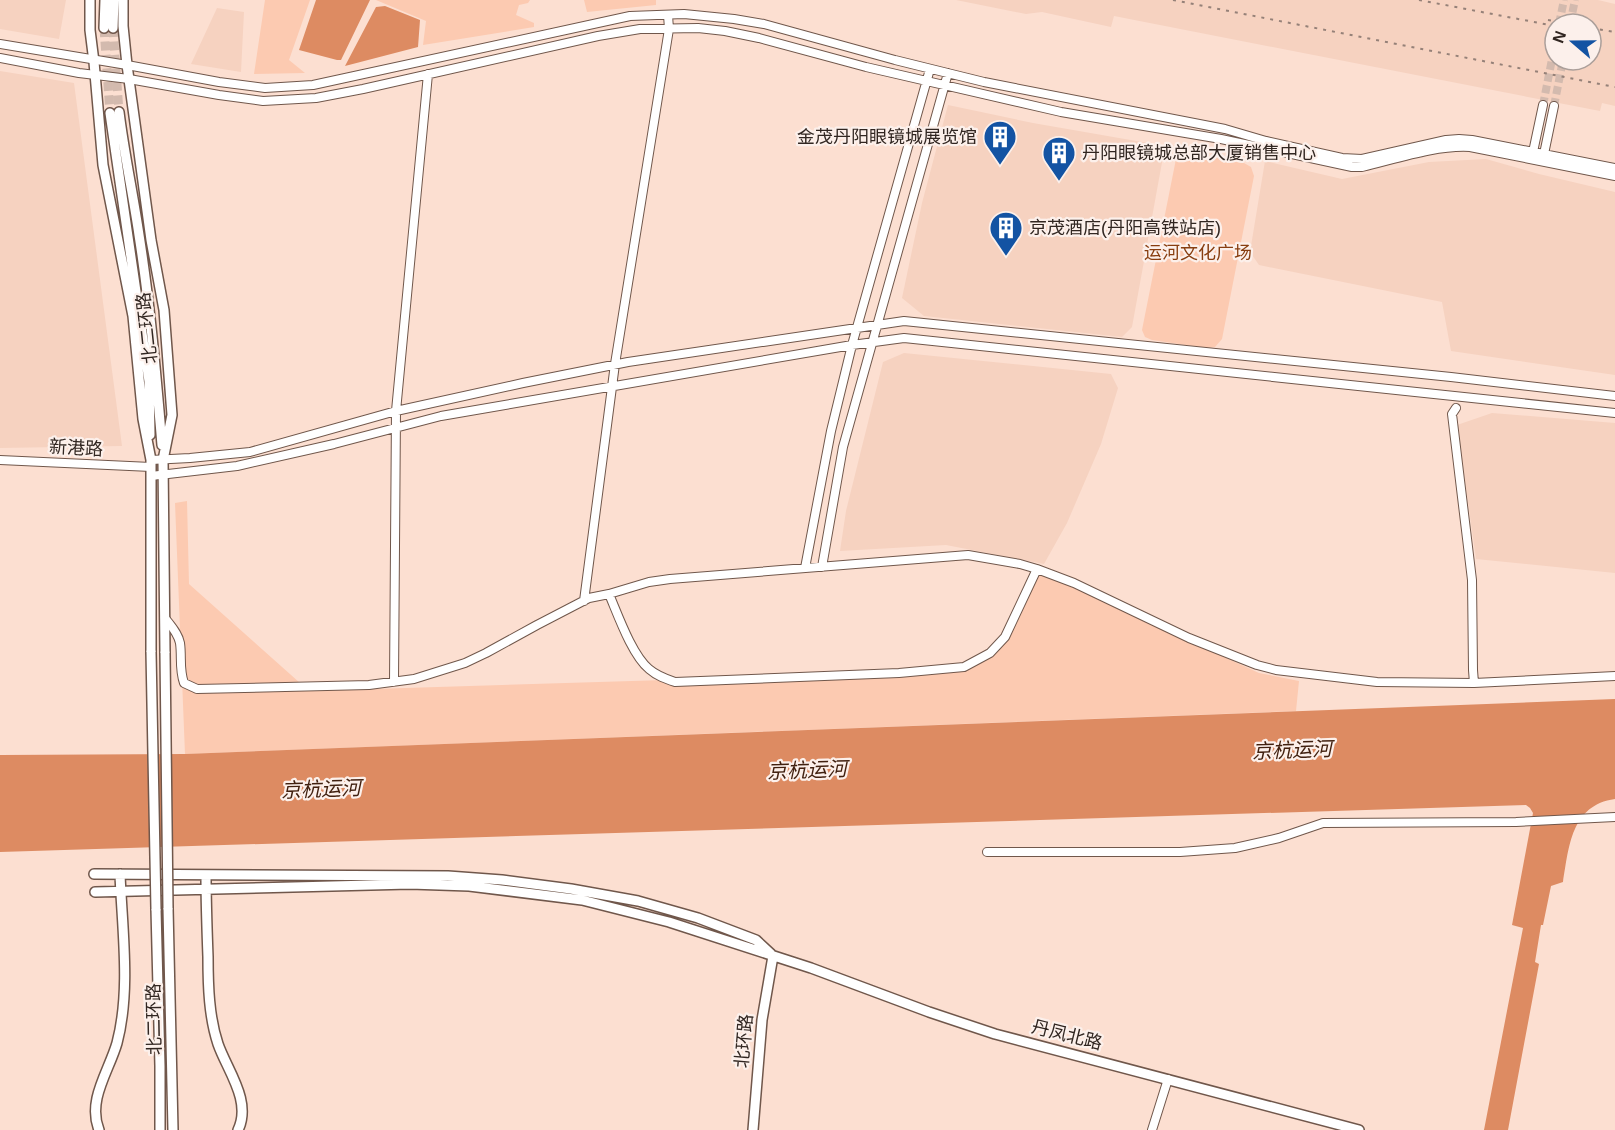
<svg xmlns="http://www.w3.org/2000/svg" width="1615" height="1130" font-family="Helvetica,'Noto Sans SC',sans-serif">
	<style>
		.built { fill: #f6d2c0; fill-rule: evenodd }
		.green { fill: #fccab1 }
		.water { fill: #dd8b62 }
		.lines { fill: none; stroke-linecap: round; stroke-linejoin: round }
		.minor-tunnel { stroke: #d3baae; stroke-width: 8; stroke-dasharray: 8 4; stroke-linecap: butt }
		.major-tunnel { stroke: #d3baae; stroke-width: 9; stroke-dasharray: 9 4.5; stroke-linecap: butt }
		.minor-casing { stroke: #70574b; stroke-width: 10 }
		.major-casing { stroke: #70574b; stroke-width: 12 }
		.minor { stroke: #fff; stroke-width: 8 }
		.major { stroke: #fff; stroke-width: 9 }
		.rail { stroke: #958178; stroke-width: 2; stroke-dasharray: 3 6; stroke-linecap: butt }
		.major-bridge-casing { stroke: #70574b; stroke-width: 12; stroke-linecap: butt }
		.major-bridge { stroke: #fff; stroke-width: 9 }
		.labels { text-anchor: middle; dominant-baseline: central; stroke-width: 4.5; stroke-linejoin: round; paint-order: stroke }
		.poi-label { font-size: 18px; fill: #312621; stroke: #fcf0eb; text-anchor: start }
		.park-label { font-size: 18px; fill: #883e10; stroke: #fcf0eb }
		.street-label { font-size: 18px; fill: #312621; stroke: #fcf0eb }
		.water-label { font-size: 20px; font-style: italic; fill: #422110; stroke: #fcf0eb }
	</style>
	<rect width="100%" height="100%" fill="#fcdfd1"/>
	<path class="built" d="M0,0H66L59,39L0,29Z
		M956,0H1598L1615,4V106L1602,103L1600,111L1114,16L1111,27L1042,12L1026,14ZM1555,24H1591V60H1555Z
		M217,8L244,12L241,72L191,64Z
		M0,71L74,83L122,446L0,448Z
		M948,105L1033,123L1165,146L1132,327L1122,337L924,316L902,298L922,203Z
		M1486,159L1539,174L1615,192V375L1451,351L1442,302L1259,265L1250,252L1265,161L1342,179L1429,162Z
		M904,353L1111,374L1118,388L1101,444L1067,523L1044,564L946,545L840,551L846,511L883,362Z
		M1492,413L1615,423V573L1476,559L1457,425Z"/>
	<path class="green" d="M265,0H310L289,60L305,73L254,74Z
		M376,0H530L528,3L519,5L516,15L534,23V27L423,45L426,21Z
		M584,0H656V5L587,12Z
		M1185,151L1244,163L1251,167L1254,176L1222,339L1215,347L1206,348L1152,340L1145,337L1142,330L1176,159L1180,154Z
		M187,501L189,584L309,691L958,671L982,659L991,658L1008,640L1039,574L1073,587L1259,673L1299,681L1296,711L185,754L175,503Z"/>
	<path class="water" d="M316,0H370L341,60H337L299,50Z
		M385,6L420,20L418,47L345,66L376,7Z
		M1615,699V799C1571,805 1569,847 1563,882L1551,886L1543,925H1541L1535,962L1539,964L1508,1130H1484L1523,928L1512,925L1533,813L1530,808L1526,805L0,852V755L185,754Z"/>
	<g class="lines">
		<path class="minor-tunnel" d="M1559,24L1564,0
			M1570,24L1575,0
			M1543,105L1555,44
			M1554,106L1563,60"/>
		<path class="major-tunnel" d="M104,28L110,113
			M113,28L119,112"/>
		<g class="minor-casing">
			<path id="minor" d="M0,44L127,65L219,82L265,88L313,85L630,16L684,14L734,19L764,24L895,60L984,82L1225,129L1266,141L1342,158L1362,159L1446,140L1459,139L1472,140L1615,168
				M0,58L79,73L129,79L219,95L263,101L316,98L363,89L598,36L640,29L698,28L725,31L759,38L866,67L1061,112L1221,139L1352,167H1362C1396,159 1436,145 1470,147L1615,176
				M1535,156L1533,152L1543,105
				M1542,156L1544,154L1554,106
				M1456,408L1452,414L1472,580L1473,670L1474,683
				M0,460L151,467
				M151,460L190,458L250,452L396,411L523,383L628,362L904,321L1451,377L1615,396
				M151,476L237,466L334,444L441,416L852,345L904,338L1615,413
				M822,567L843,447L948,73
				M805,568L831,431L852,345L930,69
				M609,594L649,582L670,579L968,555L1020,564L1037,569
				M584,601L615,364L669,29L668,15
				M165,618C171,626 178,633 180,643C182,657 179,669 184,683L197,689L369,685L414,679L465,663L486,653L537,625L589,598L609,594C618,615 632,655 649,669C657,676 666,679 675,682L899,673L964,667L990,653L1005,637L1037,569L1074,583L1189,638L1257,665L1276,670L1377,682L1474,683L1615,676
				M394,682L396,411L428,74
				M987,852H1180L1235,848L1279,838L1323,823L1516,822L1615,817
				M1152,1130L1168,1079"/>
		</g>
		<g class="major-casing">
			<path id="major" d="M90,0V30L94,62L103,165L133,316L143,419L151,460V652
				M123,0V26L127,65L151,240L164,310L172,415L163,460L165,653
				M104,28L105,0
				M113,28L114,0
				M119,112C124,153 133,194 139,235C150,305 156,375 162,445
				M110,113L149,381L150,435
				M94,874L448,876L502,880L571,889L638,901L698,918L756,940L771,954
				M206,875C206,902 207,930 208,957C208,986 209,1017 218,1044C227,1070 252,1101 238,1130
				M95,892L410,884L469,886L582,900L669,922L811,968L929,1012L995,1034L1359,1130
				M168,908L173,1130
				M156,909L160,1066V1130
				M99,1130C87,1100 109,1071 117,1043C131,990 122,928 120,874
				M753,1130L762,1020L773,956"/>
		</g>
		<use href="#minor" class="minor"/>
		<use href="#major" class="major"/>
		<path class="rail" d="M1173,0L1615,87
			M1419,0L1555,26
			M1548,20L1572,24
			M1591,28L1615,32"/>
		<g class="major-bridge-casing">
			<path id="major-bridge" d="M151,652L156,909
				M165,653L168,908"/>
		</g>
		<use href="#major-bridge" class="major-bridge"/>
	</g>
	<defs>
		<g id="building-pin" transform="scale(1.725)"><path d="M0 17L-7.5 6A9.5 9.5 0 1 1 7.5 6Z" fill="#1353a3" stroke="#fcf0eb"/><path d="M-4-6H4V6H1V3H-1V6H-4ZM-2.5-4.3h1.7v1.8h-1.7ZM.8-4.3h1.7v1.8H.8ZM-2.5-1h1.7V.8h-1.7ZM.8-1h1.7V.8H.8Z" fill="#fff"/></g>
	</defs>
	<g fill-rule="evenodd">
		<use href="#building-pin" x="1000" y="137"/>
		<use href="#building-pin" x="1059" y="153"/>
		<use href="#building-pin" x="1006" y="228"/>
	</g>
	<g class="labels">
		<g class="poi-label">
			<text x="977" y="137" text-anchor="end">金茂丹阳眼镜城展览馆</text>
			<text x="1082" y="153">丹阳眼镜城总部大厦销售中心</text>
			<text x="1029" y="228">京茂酒店(丹阳高铁站店)</text>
		</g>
		<g class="park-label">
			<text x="1198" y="253">运河文化广场</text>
		</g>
		<g class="street-label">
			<text transform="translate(147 328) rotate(-96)">北二环路</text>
			<text transform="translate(76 448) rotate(3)">新港路</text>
			<text transform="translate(154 1019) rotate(-91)">北二环路</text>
			<text transform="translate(1067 1035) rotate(14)">丹凤北路</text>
			<text transform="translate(744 1041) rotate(-85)">北环路</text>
		</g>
		<g class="water-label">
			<text transform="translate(1292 750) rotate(-2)">京杭运河</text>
			<text transform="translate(807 770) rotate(-2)">京杭运河</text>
			<text transform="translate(321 789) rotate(-2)">京杭运河</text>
		</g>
	</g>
	<g transform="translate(1573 42) rotate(290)"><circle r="28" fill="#fcf0eb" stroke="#ab9f9a" stroke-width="1.5"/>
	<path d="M0-4.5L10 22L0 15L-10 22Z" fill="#1353a3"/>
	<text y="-9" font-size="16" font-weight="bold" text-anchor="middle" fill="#312621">N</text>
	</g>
</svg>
